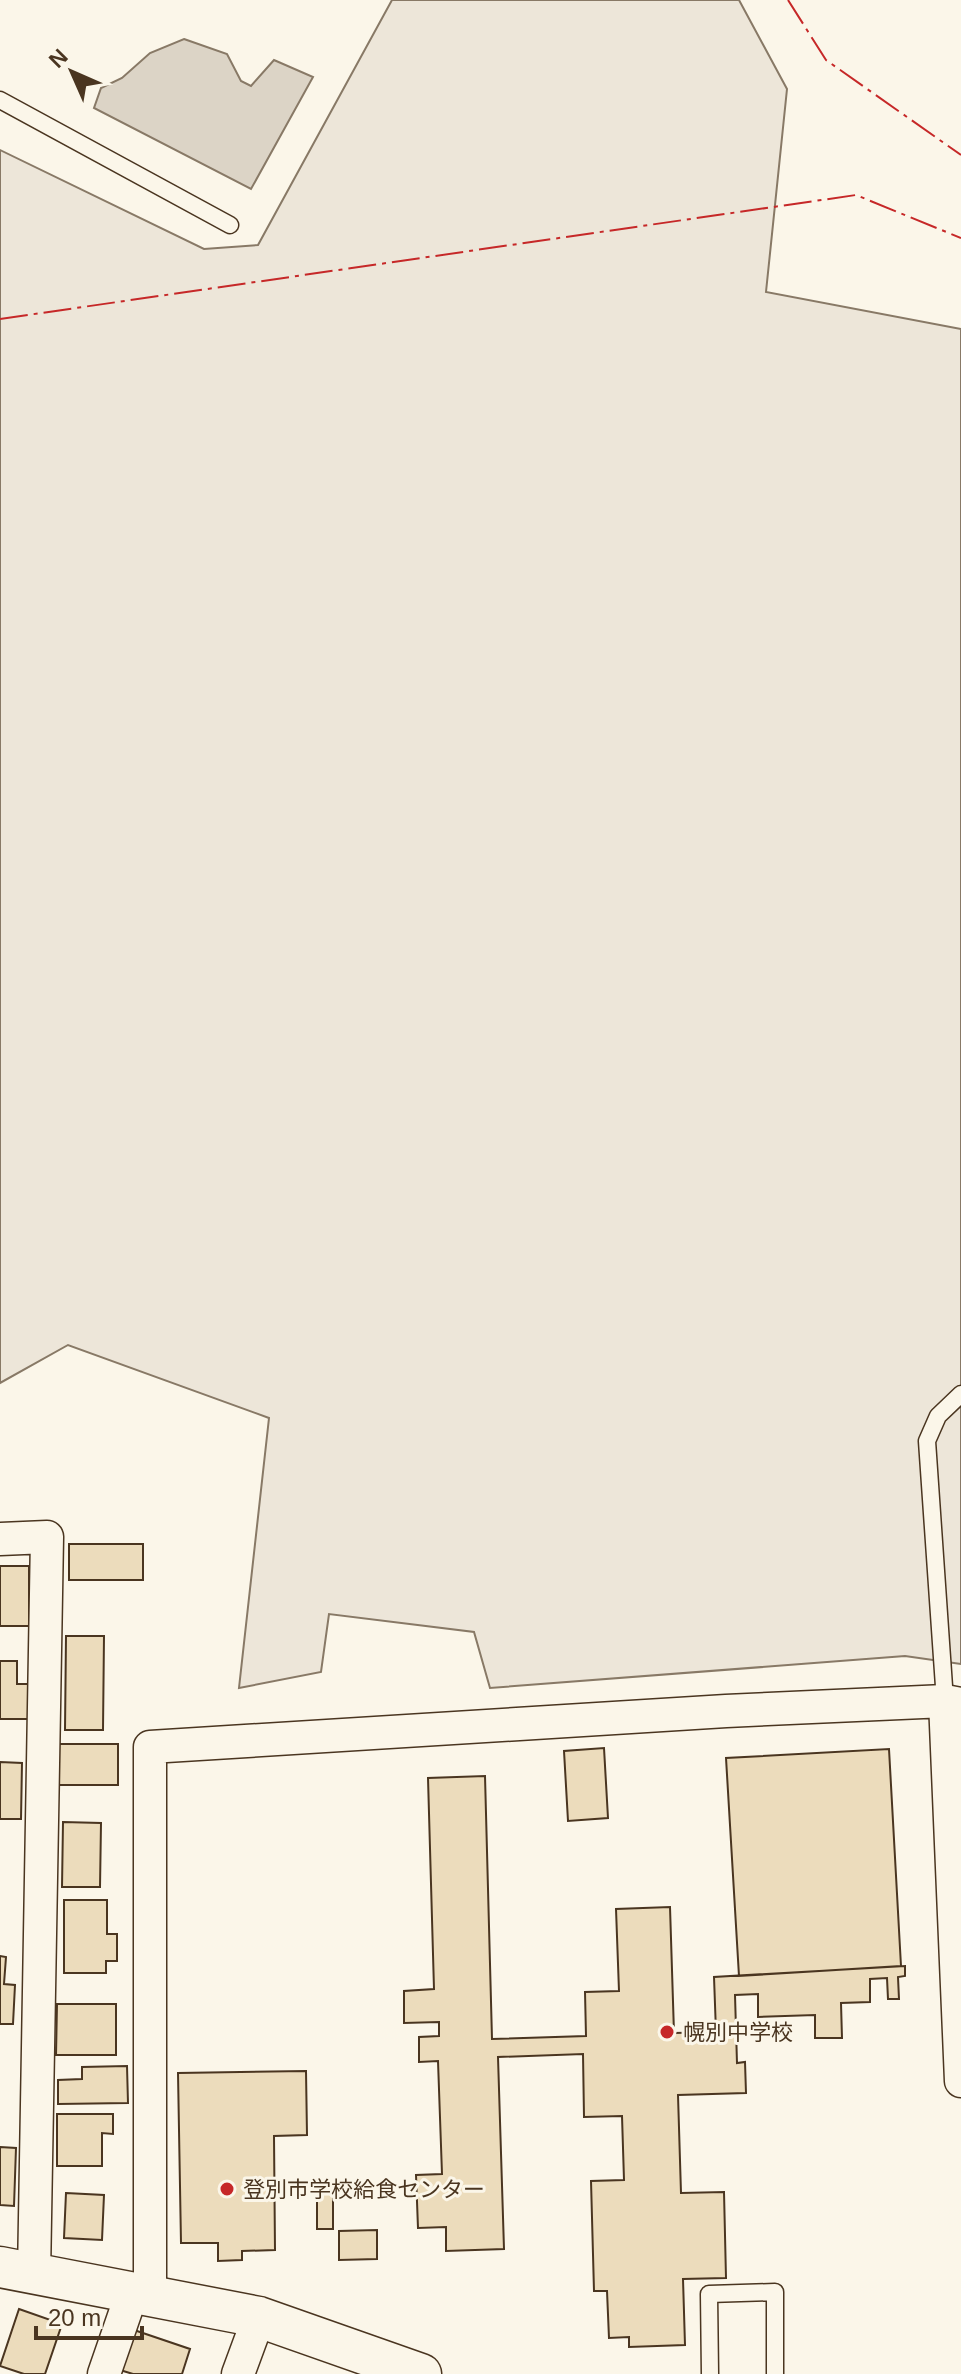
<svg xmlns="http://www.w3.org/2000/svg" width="961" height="2374" font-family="Helvetica,'Noto Sans JP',sans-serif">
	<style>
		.green { fill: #ede6d9; stroke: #887966; stroke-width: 2 }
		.water { fill: #dcd4c6; stroke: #887966; stroke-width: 2 }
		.building { fill: #ecdcbc; stroke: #4a3520; stroke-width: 2 }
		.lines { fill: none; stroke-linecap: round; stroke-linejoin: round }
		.service-casing { stroke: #4a3520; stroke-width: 19 }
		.minor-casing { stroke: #4a3520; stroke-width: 35 }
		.tertiary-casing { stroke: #4a3520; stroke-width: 43 }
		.service { stroke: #fbf6e9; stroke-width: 16 }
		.minor { stroke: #fbf6e9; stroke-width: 32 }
		.tertiary { stroke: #fbf6e9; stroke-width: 40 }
		.power { stroke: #c62828; stroke-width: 2; stroke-dasharray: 28 6 4 6; stroke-linecap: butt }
		.poi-dot { fill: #c62828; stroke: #fbf6e9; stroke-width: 3 }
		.labels { text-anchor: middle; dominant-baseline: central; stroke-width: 6; stroke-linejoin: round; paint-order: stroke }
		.poi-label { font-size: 22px; fill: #4a3520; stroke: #fbf6e9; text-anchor: start }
	</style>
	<rect width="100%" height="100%" fill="#fbf6e9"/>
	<path class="green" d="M392,0H739L787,89L766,292L961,329V1664L905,1656L490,1688L474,1632L329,1614L321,1672L239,1688L269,1418L68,1345L0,1383V150L204,249L258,245Z"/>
	<path class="water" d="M184,39L227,54L241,81L251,86L274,60L313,77L251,189L94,108L101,88L122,78L150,53Z"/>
	<path class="building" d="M69,1544H143V1580H69Z
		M0,1566H29V1626H0Z
		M66,1636H104L103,1730H65Z
		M0,1661H17V1684H31L30,1719H0Z
		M59,1744H118V1785H59Z
		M604,1748L608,1818L568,1821L564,1751Z
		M889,1749L901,1966L739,1976L726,1758Z
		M0,1762L22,1763L21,1819H0Z
		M485,1776L492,2039L586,2036L585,1992L619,1991L616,1909L670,1907L674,2033L716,2032L714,1977L905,1966V1976L898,1977L899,1999H888L887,1978L870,1979V2002L841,2003L842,2038H815V2015L758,2017V1994L735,1995L737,2063L745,2062L746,2093L678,2095L681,2193L724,2192L726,2278L683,2279L685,2345L629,2347V2337L609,2338L607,2291H594L591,2181L624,2180L622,2116L584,2117L583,2054L498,2057L504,2249L446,2251V2227L418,2228L416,2175L442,2174L438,2061L419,2062V2037L439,2036V2022L404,2023V1991L434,1989L428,1778Z
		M63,1822L101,1823L100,1887H62Z
		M64,1900H107V1934H117V1961H106V1973H64Z
		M0,1956L6,1957L4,1984L15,1985L13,2024H0Z
		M57,2004H116V2055H56Z
		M127,2066L128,2103L58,2104V2080L82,2079V2067Z
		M306,2071L307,2135L274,2136L275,2250L242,2251V2260L218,2261V2243H181L178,2073Z
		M57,2114H113V2134L102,2133V2166H57Z
		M0,2147L16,2148L14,2206L0,2205Z
		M317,2183H333V2229H317Z
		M66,2193L104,2195L102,2240L64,2238Z
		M377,2230V2259L339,2260V2231Z
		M19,2309L62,2324L45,2374H24L0,2366Z
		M134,2330L190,2349L182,2374H133L120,2370Z"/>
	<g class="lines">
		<g class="service-casing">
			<path id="service" d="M0,100L230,225
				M945,1701L927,1441L938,1416L961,1394
				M710,2374L709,2294L775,2292V2374"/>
		</g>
		<g class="minor-casing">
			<path id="minor" d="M0,1539L47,1537L34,2275
				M945,1701L961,2081
				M150,2297V1747L726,1711L945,1701L961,1704
				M104,2374L132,2293
				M238,2374L259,2317"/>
		</g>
		<g class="tertiary-casing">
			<path id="tertiary" d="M0,2267L259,2317L421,2374"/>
		</g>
		<use href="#service" class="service"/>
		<use href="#minor" class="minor"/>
		<use href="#tertiary" class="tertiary"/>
		<path class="power" d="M788,0L826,60L961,155
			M0,319L856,195L961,238"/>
	</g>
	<g class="poi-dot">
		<circle cx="667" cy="2032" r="8"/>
		<circle cx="227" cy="2189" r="8"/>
	</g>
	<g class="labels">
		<g class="poi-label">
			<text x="683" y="2032">幌別中学校</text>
			<text x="243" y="2189">登別市学校給食センター</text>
		</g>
	</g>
	<g transform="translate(72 72) rotate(315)" stroke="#fbf6e9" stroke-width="6" paint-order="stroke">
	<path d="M0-6L14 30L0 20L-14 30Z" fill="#4a3520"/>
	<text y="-12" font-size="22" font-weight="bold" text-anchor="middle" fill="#4a3520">N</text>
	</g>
	<path d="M36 2326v12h106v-12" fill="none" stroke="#4a3520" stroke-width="4"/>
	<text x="48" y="2326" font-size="24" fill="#4a3520" stroke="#fbf6e9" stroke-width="6" paint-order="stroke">20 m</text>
</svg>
